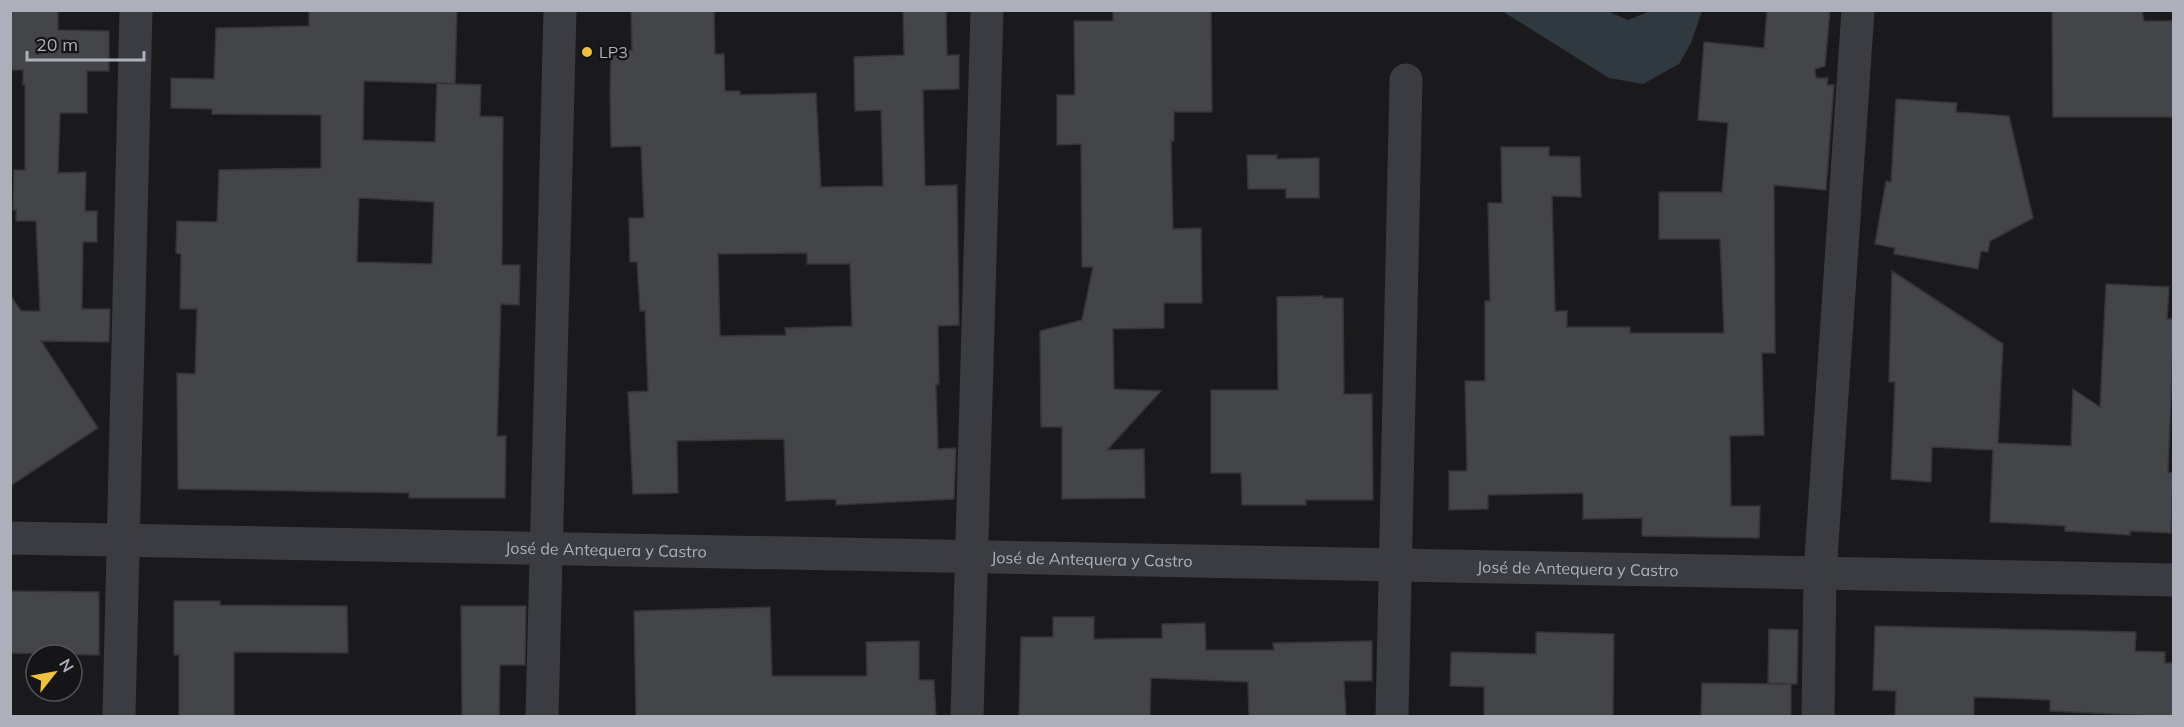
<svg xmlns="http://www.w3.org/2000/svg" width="2184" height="727" font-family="Mulish,sans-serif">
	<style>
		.water { fill: #303840 }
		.building { fill: #444549; stroke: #353438; stroke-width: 1.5; fill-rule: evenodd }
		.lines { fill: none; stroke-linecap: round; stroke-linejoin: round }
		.street { stroke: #3b3c41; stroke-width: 33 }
		.poi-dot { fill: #eec141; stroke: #151517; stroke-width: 2 }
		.labels { text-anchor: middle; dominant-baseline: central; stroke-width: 5; stroke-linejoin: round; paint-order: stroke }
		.poi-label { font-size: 16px; fill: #adb0bb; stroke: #151517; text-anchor: start }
		.street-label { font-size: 16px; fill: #adb0bb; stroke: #151517 }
	</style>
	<rect width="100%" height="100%" fill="#1a1a1c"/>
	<path class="water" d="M1502,11H1607L1628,20L1650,11H1702L1691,43L1679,64L1643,84L1609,78Z"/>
	<path class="building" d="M10,10H58V30L109,31V71H87V113H60L58,173L86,172L85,211H97V242H83L82,309H110L109,342L41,341L98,428L10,486V295L21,311H40L36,221H16V210H13L14,170H25V85H23V70H10Z
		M309,10H457L455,84L364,81L363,140L435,142L437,83L481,85L480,116L503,117L502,265H520L519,305L501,304L497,436H506L505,498H409V493L178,489L177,373L195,374L197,309H180L181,254L176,253L177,221L217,222L219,170L321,168V115L212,114V109L171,108V78L214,79L216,28L309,26ZM359,198L434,202L432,264L357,262Z
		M631,10H714L715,54H724L725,91H740V95L816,93L821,187L883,186L881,110L855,111L854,57L904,55L903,10H946L947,55H959V89L923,90L925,186L957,185L959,325L938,326L939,384H936L938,449L956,448L954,499L836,505V499L786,501L784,439L677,441L678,493L633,494L628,392L648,391L645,311H640L637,262H630L629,218H644L641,146L611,147L610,93L611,51L632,50ZM807,253V264H850L852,326L785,328L786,335L720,336L718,254Z
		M1113,10H1211L1212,112H1174V141H1171L1173,229L1201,228L1202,303H1164V328L1113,329L1114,389L1161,391L1107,450L1144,449L1145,498L1062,499V427H1041L1040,331L1082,320L1093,267H1082L1081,144L1057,145V95H1075L1074,21H1113Z
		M1767,10H1830L1825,66L1815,69L1816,78H1828L1827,85H1834L1826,190L1774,185L1775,353H1762L1764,435L1730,436L1731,506H1760L1759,538L1642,536V518L1583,519V493L1488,495V509L1449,510V471H1467L1465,381H1485V301H1490L1488,203H1502L1501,147H1549V156L1580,157L1581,197L1552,196L1555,311H1567V327H1630V333H1724L1720,239H1659V192H1722L1728,123L1698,120L1704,42L1764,48Z
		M2052,10H2142L2144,21H2174V117H2053Z
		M1896,99L1957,103L1956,112L2009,116L2033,218L1990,241L1988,252L1981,251L1978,269L1894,254L1895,248L1875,244L1886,181L1891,182Z
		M1247,155H1277V159L1319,158V198H1286V189H1248Z
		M1892,271L2003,344L1998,443L2071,446L2073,389L2100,407L2106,284L2169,287L2167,319H2174L2168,472L2173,473L2171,533L2130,531V535L2065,531V526L1990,522L1993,450L1932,447L1931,482L1891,479L1895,382H1889Z
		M1323,296V298H1343L1344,394H1372L1373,500H1306V505H1242L1241,473H1211V390H1278L1277,297Z
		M10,591L99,592V655L10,653Z
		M174,601H220V605L347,606L348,653L234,652V717H179V655H174Z
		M461,606H526L525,665H500L499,717H462Z
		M770,607L772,676H867L866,642L919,641V680H934L936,717H636L634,611Z
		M1053,617H1094V639L1162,638V624L1205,623L1206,650H1274L1273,643L1372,641V681H1344L1346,717H1249L1248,682L1151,678L1150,717H1019L1021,637H1053Z
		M1875,626L2136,632L2135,651L2165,652V663H2174V717L2050,711V700L1974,697V717H1895L1896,691L1873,690Z
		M1769,629L1798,630L1797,684H1791V717H1701L1702,683L1790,684L1768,683Z
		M1536,632L1614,634L1613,717H1484V687L1450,686L1451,652L1536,654Z"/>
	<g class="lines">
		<g class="street">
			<path id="s1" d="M10,538L2174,580"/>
			<path d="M119,716L136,10"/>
			<path d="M542,716L560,10"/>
			<path d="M967,716L987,10"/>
			<path d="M1392,716L1406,80"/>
			<path d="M1818,716L1820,573L1858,10"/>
		</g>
	</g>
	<circle class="poi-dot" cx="587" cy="52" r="6"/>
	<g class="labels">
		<g class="poi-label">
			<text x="599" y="52">LP3</text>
		</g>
		<g class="street-label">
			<text stroke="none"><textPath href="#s1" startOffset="596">José de Antequera y Castro</textPath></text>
			<text stroke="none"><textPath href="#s1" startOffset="1082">José de Antequera y Castro</textPath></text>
			<text stroke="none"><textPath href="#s1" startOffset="1568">José de Antequera y Castro</textPath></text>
		</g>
	</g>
	<rect width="2184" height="727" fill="none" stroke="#adb0bb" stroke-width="24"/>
	<g transform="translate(54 673) rotate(59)"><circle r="28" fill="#151517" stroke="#525359" stroke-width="1.5"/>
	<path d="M0-4.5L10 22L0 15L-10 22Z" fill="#eec141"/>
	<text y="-9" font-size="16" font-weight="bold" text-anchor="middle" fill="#adb0bb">N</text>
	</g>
	<path d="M27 51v9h117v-9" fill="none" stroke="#adb0bb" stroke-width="3"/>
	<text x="36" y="51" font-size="18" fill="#adb0bb" stroke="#151517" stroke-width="4.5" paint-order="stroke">20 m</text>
</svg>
